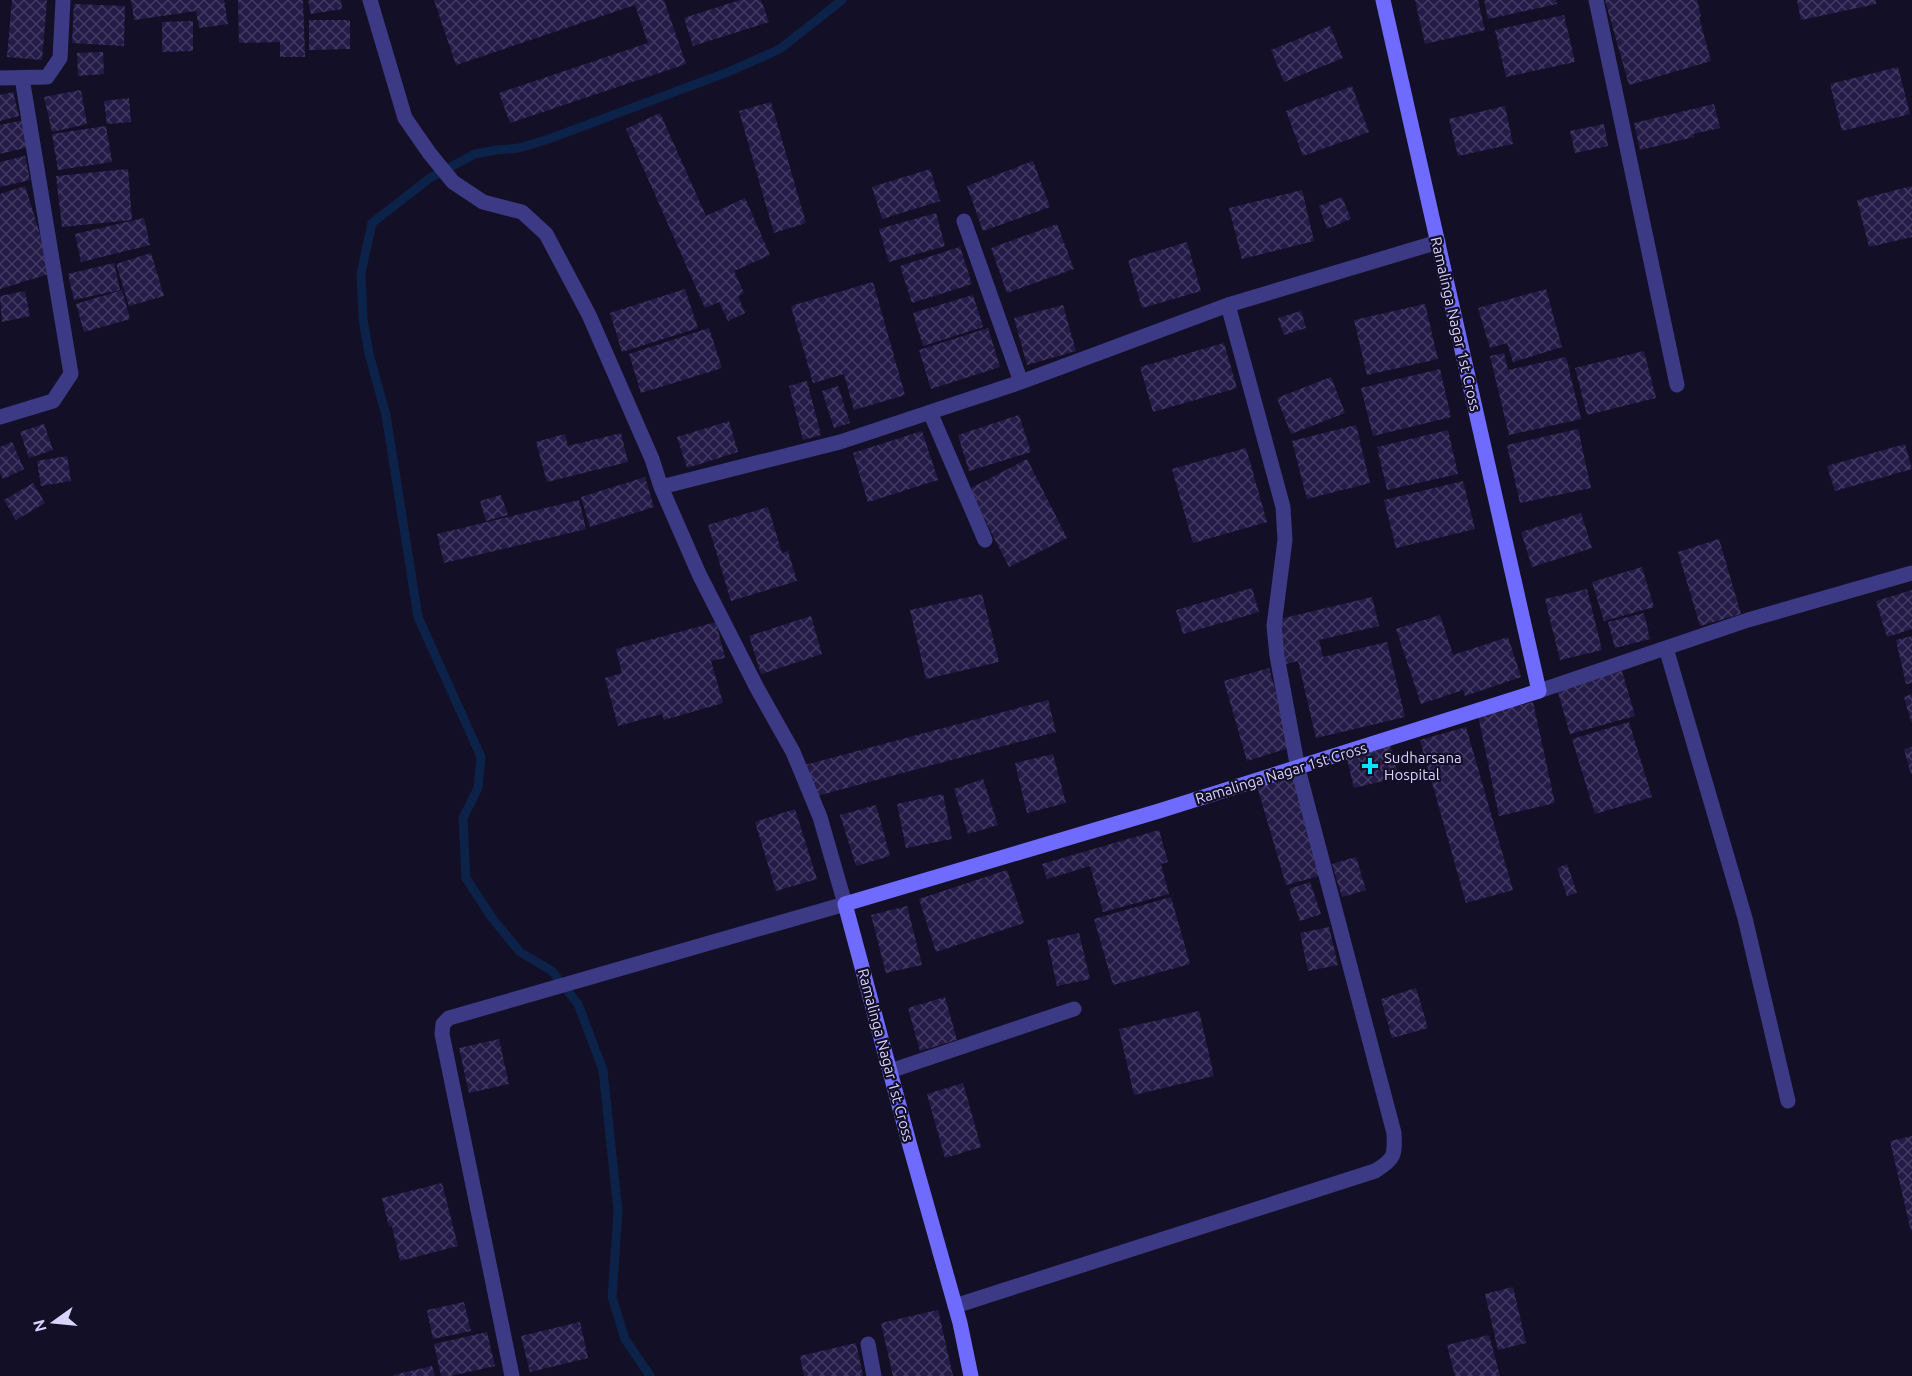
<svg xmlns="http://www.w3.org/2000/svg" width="1912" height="1376" font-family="Ubuntu,sans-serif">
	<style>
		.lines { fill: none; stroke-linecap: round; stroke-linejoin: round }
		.stream { stroke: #0c2248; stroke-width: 9 }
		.building { fill: url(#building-cross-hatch) }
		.street { stroke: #3d3a85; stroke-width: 15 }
		.secondary { stroke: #6f6bff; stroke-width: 15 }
		.poi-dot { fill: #00e5ff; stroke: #130f26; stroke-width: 2 }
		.labels { text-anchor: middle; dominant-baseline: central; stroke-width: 4.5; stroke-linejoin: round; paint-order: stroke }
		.street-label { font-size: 15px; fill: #d9d4ff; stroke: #130f26 }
		.poi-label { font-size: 15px; fill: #d9d4ff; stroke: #130f26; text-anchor: start }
	</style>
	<defs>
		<pattern id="building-cross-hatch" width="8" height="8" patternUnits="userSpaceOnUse" patternTransform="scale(1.5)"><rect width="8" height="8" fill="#241b47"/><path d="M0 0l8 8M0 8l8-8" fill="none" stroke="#433b63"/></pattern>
	</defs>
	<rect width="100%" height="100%" fill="#130f26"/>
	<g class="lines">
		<path class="stream" d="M650,1376L625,1339L612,1297L618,1212L603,1070L578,1004L552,971L520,952L492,918L466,878L463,818L478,788L481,757L418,617L386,415L369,354L363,319L361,273L372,223L430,178L475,154L497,150L519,148L549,139L728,72L780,49L842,0"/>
	</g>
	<path class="building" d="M12,0H47L42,60L7,57Z
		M131,0H224L228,24L199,28L196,11L134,20Z
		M238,0H303L305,57H280V42L239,43Z
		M308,0H341L342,9L311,14Z
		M434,0H664L686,64L510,123L499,93L648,43L635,5L456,65Z
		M740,0H761L769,22L693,46L684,18Z
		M1415,0H1478L1485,30L1425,44Z
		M1484,0H1556L1557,4L1488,19Z
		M1605,0H1697L1701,16L1699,17L1711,61L1629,85Z
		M1797,0H1876V4L1801,20Z
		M74,4L125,6L124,46L72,43Z
		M1564,15L1575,62L1506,77L1495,30Z
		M309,20H350V49L309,50Z
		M193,21V51L162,52V22Z
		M1330,26L1343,58L1284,82L1271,50Z
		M103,52L104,74L78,76L77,53Z
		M1898,67L1910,114L1842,131L1830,84Z
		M1352,86L1369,132L1303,156L1286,111Z
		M81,90L87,124L52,132L44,97Z
		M13,92L19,116L0,121V95Z
		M129,98L131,122L107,124L104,101Z
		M771,102L806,223L774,233L739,111Z
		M1714,104L1720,128L1693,134L1694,137L1640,150L1634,123Z
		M1505,106L1513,144L1458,156L1449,119Z
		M660,113L706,216L745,198L770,255L734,271L744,293L738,296L745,313L728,321L719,302L705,308L626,129Z
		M23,120L29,147L0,154V125Z
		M1604,124L1608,146L1575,153L1570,131Z
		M106,126L112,162L58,170L52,134Z
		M25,156L30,180L0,187V162Z
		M1033,161L1050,207L983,231L967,186Z
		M128,169L132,220L62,227L56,176Z
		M930,169L940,201L882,219L872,187Z
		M25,186L52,273L0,289V194Z
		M1912,186V237L1869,247L1857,200Z
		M1302,190L1314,241L1242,259L1229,208Z
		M1342,197L1351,219L1327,229L1319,206Z
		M936,213L945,246L889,262L879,229Z
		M144,218L150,245L81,262L75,234Z
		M1057,224L1074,269L1007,293L991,248Z
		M1187,242L1201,291L1142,308L1128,260Z
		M960,247L972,284L912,303L900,266Z
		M151,253L164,296L129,306L116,264Z
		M114,263L120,290L74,300L68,274Z
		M873,282L905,395L854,410L844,374L813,383L791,306Z
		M685,289L698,328L622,352L610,313Z
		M1546,289L1562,347L1513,362L1507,343L1490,348L1478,308Z
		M122,290L130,319L84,332L76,304Z
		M25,291L30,316L2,322L0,296Z
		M973,295L983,327L923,346L913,313Z
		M1425,304L1438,359L1367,375L1354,320Z
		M1063,305L1076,351L1027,365L1014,318Z
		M1301,311L1306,328L1284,335L1278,318Z
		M709,328L722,368L641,393L629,354Z
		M988,328L1000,367L931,389L919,350Z
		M1224,343L1237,388L1153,412L1140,367Z
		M1644,351L1656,398L1587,415L1575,368Z
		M1504,353L1508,370L1566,357L1581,419L1509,435L1490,356Z
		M1440,369L1451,417L1373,436L1361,388Z
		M1331,377L1345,413L1291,434L1277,398Z
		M807,381L821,435L803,440L789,386Z
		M838,386L850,423L834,428L822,391Z
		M1019,415L1031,452L969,471L958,435Z
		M729,421L738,452L687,468L677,437Z
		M44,424L53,450L29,458L20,432Z
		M1356,425L1370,483L1307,499L1292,441Z
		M1578,429L1591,488L1520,503L1507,445Z
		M1448,430L1458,474L1387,490L1377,447Z
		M922,431L938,480L868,502L853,453Z
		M621,433L628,462L547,482L536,442L565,434L568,446Z
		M12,442L24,469L3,479L0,473V447Z
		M1905,444L1912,469L1835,491L1827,466Z
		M1246,448L1267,522L1193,543L1172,469Z
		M67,456L71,481L41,486L37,461Z
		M1027,459L1067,538L1009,567L969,489Z
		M645,477L654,507L590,527L581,497Z
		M1463,481L1475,529L1396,548L1384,500Z
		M33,483L45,503L16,520L4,500Z
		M501,495L508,515L486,521L480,501Z
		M579,500L586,529L444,563L437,534Z
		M768,507L782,553L788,551L797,581L731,601L708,525Z
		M1581,513L1592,548L1532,567L1521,532Z
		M1719,539L1741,614L1700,626L1678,552Z
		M1642,567L1654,607L1604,621L1592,582Z
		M1252,588L1259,612L1183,634L1176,610Z
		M1587,589L1602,650L1560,660L1545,599Z
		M1912,590V629L1887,637L1876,601Z
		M982,594L999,662L926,679L910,610Z
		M1372,597L1379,626L1319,640L1323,657L1387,642L1405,717L1316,738L1298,661L1286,664L1276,620Z
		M1644,613L1650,639L1615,648L1608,622Z
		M1440,615L1453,655L1508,637L1521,677L1465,696L1463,690L1421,704L1396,629Z
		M811,616L822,654L761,674L749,636Z
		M716,622L725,658L711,661L723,703L664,720L662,714L618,726L605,678L622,673L616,649Z
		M1912,636V683L1906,684L1896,640Z
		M1269,668L1292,747L1247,761L1224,681Z
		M1622,671L1635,716L1570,734L1557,689Z
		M1912,694V722H1911L1904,697Z
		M1048,700L1056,732L813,797L805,765Z
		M1533,702L1555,803L1499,816L1478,715Z
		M1629,722L1652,797L1595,814L1572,739Z
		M1466,727L1513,890L1466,903L1420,740Z
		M1390,744L1399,777L1354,788L1346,755Z
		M1912,747V774H1911L1904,749Z
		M1053,754L1066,803L1027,813L1015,763Z
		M1294,775L1323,875L1286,885L1257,786Z
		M983,779L998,825L968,834L954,789Z
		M943,794L952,839L906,848L897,804Z
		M876,805L890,856L856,866L840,815Z
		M795,809L817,879L776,891L755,822Z
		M1159,830L1168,862L1161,864L1169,894L1103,912L1090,866L1047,879L1042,864Z
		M1356,857L1366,890L1342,897L1332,864Z
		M1567,864L1577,893L1567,896L1557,868Z
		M1007,870L1024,923L936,952L919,899Z
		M1310,882L1321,914L1300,921L1289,889Z
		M1171,897L1190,964L1113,985L1094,919Z
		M907,906L922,965L886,973L871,915Z
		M1329,927L1338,965L1308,971L1300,933Z
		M1079,933L1090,979L1057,986L1047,940Z
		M1416,988L1428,1028L1392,1038L1381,999Z
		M945,997L957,1040L920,1051L908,1008Z
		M1199,1011L1214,1076L1134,1095L1119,1029Z
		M499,1039L509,1084L469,1093L459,1048Z
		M963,1083L981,1147L945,1158L927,1094Z
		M1912,1136V1231H1911L1890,1141Z
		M442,1183L458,1246L400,1261L392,1226L389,1227L382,1198Z
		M1513,1287L1526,1343L1498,1350L1485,1294Z
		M464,1302L471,1331L433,1339L427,1310Z
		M938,1310L953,1376H893L881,1323Z
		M580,1322L588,1358L530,1372L521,1336Z
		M487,1332L495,1366L450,1376H441L434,1344Z
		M1489,1335L1500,1376H1455L1447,1345Z
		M856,1343L863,1376H804L800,1356Z
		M432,1366L435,1376H393V1375Z"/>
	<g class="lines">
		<path class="street" d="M370,0L405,118L430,154L453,182L483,202L522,212L546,234L589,315L652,459L661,487L699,574L757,688L793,752L820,817L845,904L449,1018L443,1024L442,1034L512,1376
			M1596,0L1677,385
			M0,78L47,77L60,58L63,0
			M964,221L1021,382
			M930,412L985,540
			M0,417L53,401L71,374L22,78
			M661,487L840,442L1021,382L1228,305L1438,242
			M1666,648L1745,918L1788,1101
			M1539,691L1748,620L1912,573
			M890,1071L1074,1009
			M955,1306L1375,1171C1395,1159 1395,1155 1394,1133L1298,769L1277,656L1274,626L1285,540L1283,507L1228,305
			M868,1344L874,1376"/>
		<path class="secondary" d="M971,1376L960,1323L910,1146L845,904L1159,811L1539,691L1383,0"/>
	</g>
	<path class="poi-dot" d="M1367 757h6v6h6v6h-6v6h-6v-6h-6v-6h6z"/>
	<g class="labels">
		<g class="street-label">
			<text transform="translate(1456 324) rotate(77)">Ramalinga Nagar 1st Cross</text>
			<text transform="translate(1281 773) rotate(-17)">Ramalinga Nagar 1st Cross</text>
			<text transform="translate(886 1055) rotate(75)">Ramalinga Nagar 1st Cross</text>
		</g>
		<g class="poi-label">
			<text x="1384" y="757">Sudharsana<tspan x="1384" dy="17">Hospital</tspan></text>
		</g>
	</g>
	<g transform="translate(54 1322) rotate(255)" stroke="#130f26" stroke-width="4.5" paint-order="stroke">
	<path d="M0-4.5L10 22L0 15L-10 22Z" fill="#d9d4ff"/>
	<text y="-9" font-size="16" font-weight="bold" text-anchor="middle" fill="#d9d4ff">N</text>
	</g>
</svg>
